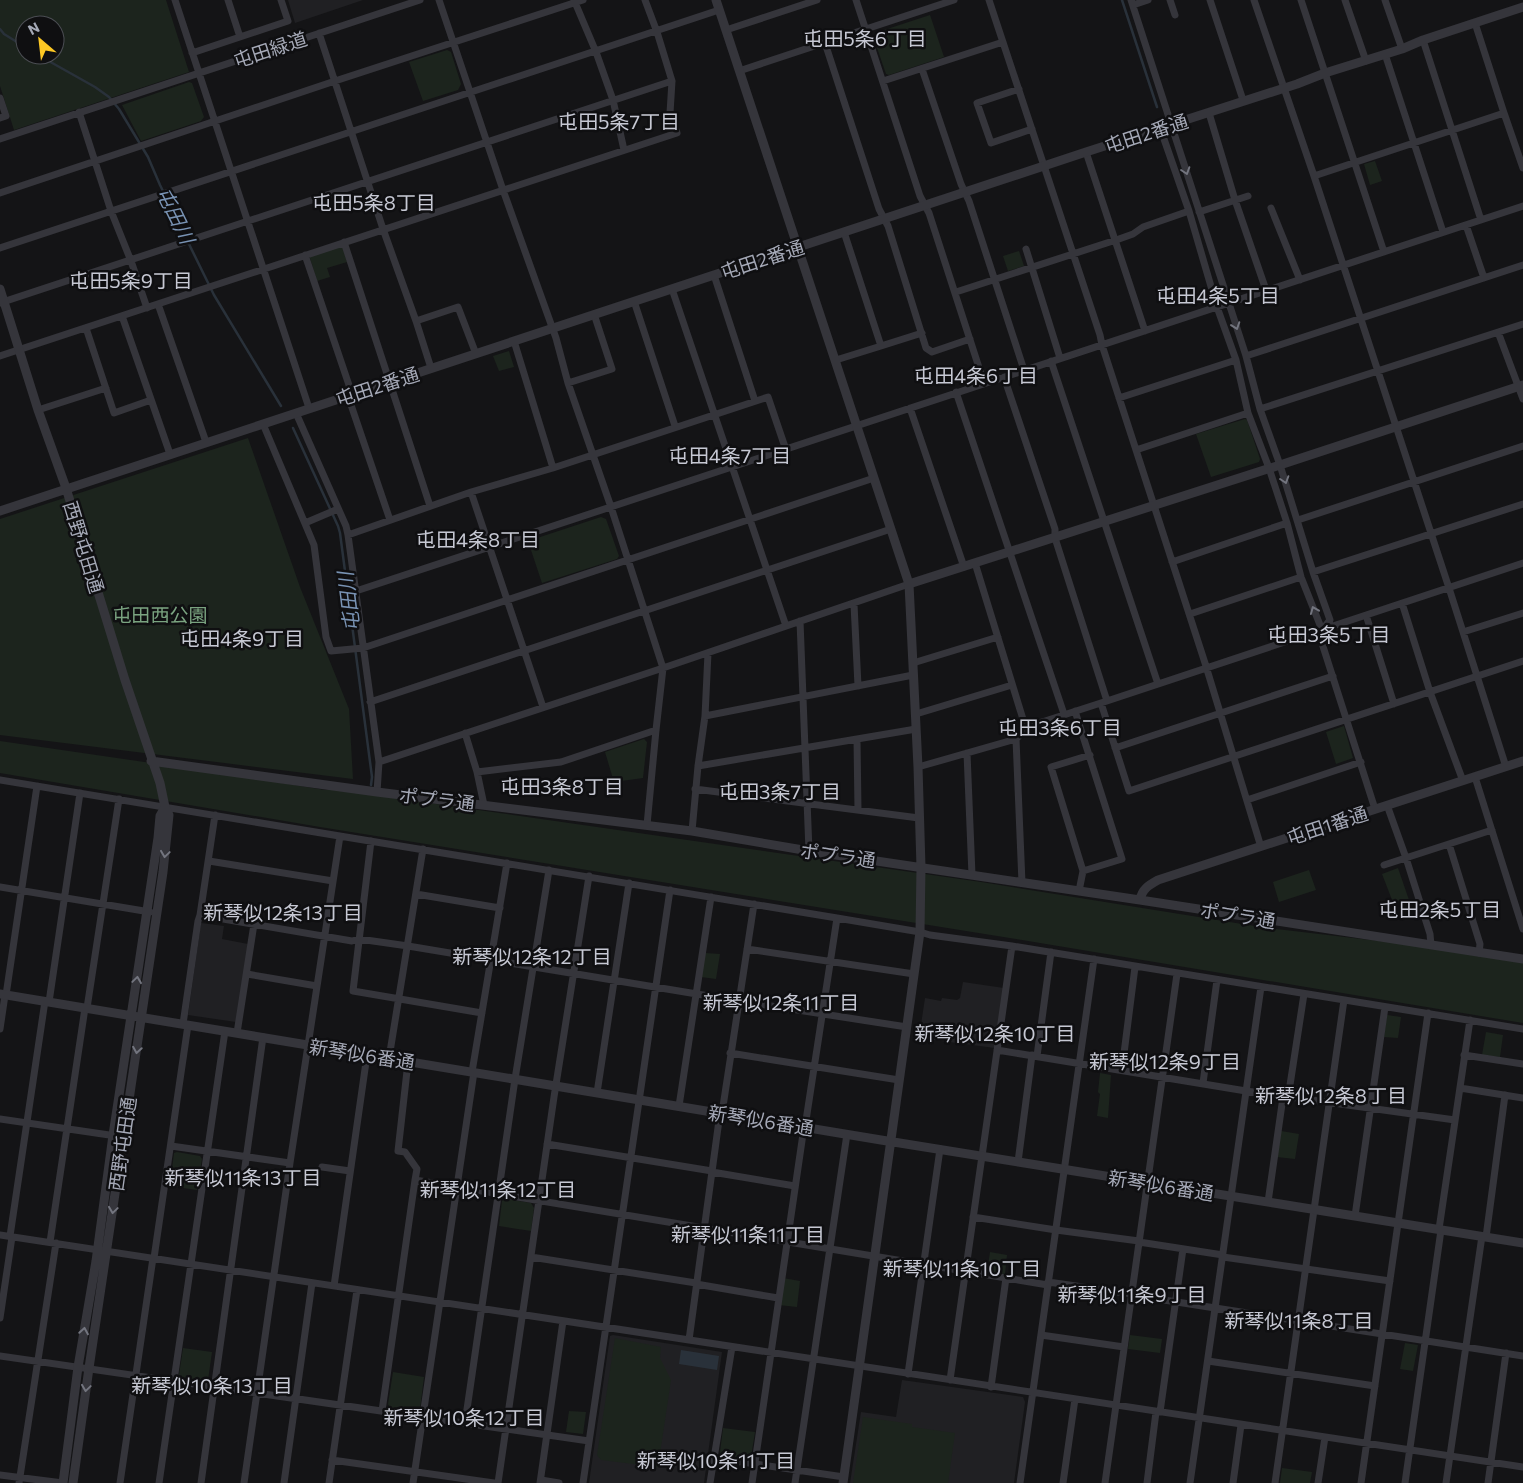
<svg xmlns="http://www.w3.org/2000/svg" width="1523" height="1483" font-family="Commissioner,'Noto Sans JP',sans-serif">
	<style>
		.built { fill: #202023 }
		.green { fill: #1c241d; fill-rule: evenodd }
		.water { fill: #29313a }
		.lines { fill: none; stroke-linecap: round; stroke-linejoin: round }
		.stream { stroke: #29313a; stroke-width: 2.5 }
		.minor { stroke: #35353b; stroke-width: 7 }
		.tertiary { stroke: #35353b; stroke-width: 9 }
		.oneway { stroke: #73757f }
		.labels { text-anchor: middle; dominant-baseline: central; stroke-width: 5; stroke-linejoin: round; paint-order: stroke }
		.street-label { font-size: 19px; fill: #a5a9b7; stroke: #0f0f11 }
		.park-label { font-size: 19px; fill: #7aa380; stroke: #0f0f11 }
		.neighbourhood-label { font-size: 20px; fill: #c6c8d3; stroke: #0f0f11 }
		.water-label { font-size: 20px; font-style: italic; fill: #7993b4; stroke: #0f0f11 }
	</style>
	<rect width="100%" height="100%" fill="#141416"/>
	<path class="built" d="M288,0H363L295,23Z
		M201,923L224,926L222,939L248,944L236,1022L188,1015Z
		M963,982L1004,988L995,1048L919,1038L925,998L941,1001L942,998L957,1000L960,998Z
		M613,1335L722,1352L704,1483H589L610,1336Z
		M902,1380L1023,1397L1025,1402L1014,1483H850L861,1412L896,1417Z"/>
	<path class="green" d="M0,0H166L189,72L14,130L0,86ZM25,25H55V55H25Z
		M930,15L944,57L889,75L886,74L873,36L875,33Z
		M447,50L451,52L461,84L458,90L423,101L409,62Z
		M189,82L192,83L204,117L201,121L141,141L122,105Z
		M1375,161L1382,181L1370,185L1364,164Z
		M342,245L347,262L327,268L330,277L317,281L309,255Z
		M1019,251L1024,266L1008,271L1003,256Z
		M509,351L514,367L499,371L493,356Z
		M1245,419L1247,420L1260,459L1259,462L1211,477L1196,434Z
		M248,438L300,587L349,709L353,779L0,735V519Z
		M601,517L606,519L619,556L617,559L542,583L528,541Z
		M1344,726L1353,758L1336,764L1326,732Z
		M644,739L647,742L643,778L614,782L605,752Z
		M0,741L220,773L325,790L331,789L981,882L1267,928L1396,943L1523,963V1023L1016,939L320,827L0,773Z
		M1398,868L1409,900L1394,905L1382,874Z
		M1309,870L1316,890L1279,902L1273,882Z
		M705,953L720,954L716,979L701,977Z
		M1387,1015L1401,1017L1398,1038L1384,1037Z
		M1486,1032L1503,1035L1500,1057L1482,1055Z
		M1100,1073L1111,1075L1108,1118L1097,1116L1100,1094L1098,1092Z
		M1281,1131L1299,1134L1295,1159L1277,1157Z
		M177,1152L200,1156L202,1159L197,1190L170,1186L174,1153Z
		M506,1199L531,1203L534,1208L531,1231L499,1226L502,1201Z
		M990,1252L1007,1255L1005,1274L987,1272Z
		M783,1278L800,1281L797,1307L779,1305Z
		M1130,1335L1162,1339L1160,1353L1128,1349Z
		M615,1338L661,1347L660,1358L671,1380L658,1467L601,1460L597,1455Z
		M1405,1343L1418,1345L1413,1371L1400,1369Z
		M183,1348L212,1352L208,1380L206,1382L181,1378L179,1375Z
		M393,1372L424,1377L420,1409L417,1411L390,1408L388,1404Z
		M569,1411L586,1412L583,1434L566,1432Z
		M863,1417L912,1424V1427L955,1433L948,1483H853Z
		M723,1428L755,1432L751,1457L749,1459L722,1456L720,1452Z
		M1282,1468L1312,1472L1310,1483H1280Z"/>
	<path class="water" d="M681,1350L719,1356L717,1370L679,1364Z"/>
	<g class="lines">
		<path class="stream" d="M1122,0L1157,107
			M0,29L4,34L25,47
			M38,55L95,87L109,97L119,109L148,157L160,185L214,295L281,406
			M293,428L338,526L340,533L372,777L371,785"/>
		<path class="minor" d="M175,0L309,408
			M228,0L240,37
			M439,0L503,190L556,338L568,383L611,507L663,668L656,730L647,825
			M574,0L596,52L613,100L624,150
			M856,0L920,196L929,213L984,383
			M989,0L1100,335L1102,345L1205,663L1261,847
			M1131,0L1246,356L1260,409L1280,465L1313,572L1330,620L1322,630L1301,577L1287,523L1269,468L1248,413L1236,360L1217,307L1189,211L1164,139L1163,136L1171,125
			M1170,0L1175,15
			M1210,0L1243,100
			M1254,0L1314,176L1449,588L1506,767
			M1301,0L1384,252
			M1345,0L1366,61
			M1385,0L1402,49
			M1133,5L1148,0
			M1475,23L1504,113
			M726,30L817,0
			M319,33L383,229L416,321L431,368
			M1423,40L1481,220
			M825,43L879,209L888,226L926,348L932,352L970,339
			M192,53L288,21L281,0
			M1385,54L1443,232
			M922,69L961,184L969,201L1024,370
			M739,71L954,0
			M883,81L1003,42
			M1019,89L977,103L991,143L1032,129
			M0,98L6,116L0,118
			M79,112L111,211L131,261L147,308
			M1209,113L1235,200L1266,290
			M0,139L420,0
			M1086,152L1145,331
			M1314,176L1504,113L1523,168
			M0,193L335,81L583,0
			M1271,208L1300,280
			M1199,212L1248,196
			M1466,225L1484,278
			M344,242L430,506
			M0,248L719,10
			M1026,249L1060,358
			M305,255L352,394
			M714,275L755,401
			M672,289L786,626
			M956,292L1119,239L1133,234L1143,227L1189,211
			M634,301L675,426
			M0,303L672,81
			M158,304L206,442
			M122,316L170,454
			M416,321L458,307L476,354
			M86,328L114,413L151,400
			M1498,332L1523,399
			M514,341L553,468
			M881,346L922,333
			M0,356L677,133L670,113L672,81L657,32L645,0
			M1246,356L1523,265
			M836,360L881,346L844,232
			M1051,361L1158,684
			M1004,377L1055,529V538L1107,701
			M568,383L612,369L594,314
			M956,392L1064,714
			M348,396L390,520
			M1119,398L1236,360
			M910,408L964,567
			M1260,409L1523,324
			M38,410L106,388
			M296,413L346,526L348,535L379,762L377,792
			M263,424L314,545L326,637L331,651L363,648L874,478
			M1136,450L1248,413
			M471,492L543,707
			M1298,520L1523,446
			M305,523L338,509
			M348,535L471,492L553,468L768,397L786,450
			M1172,562L1287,523
			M975,563L1026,729
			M1313,572L1523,504
			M356,591L1523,206
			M1402,603L1430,692L1463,781
			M854,604L858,686
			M1190,614L1301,577
			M1366,615L1394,704
			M800,621L809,851
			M1322,630L1320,637L1375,809
			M1463,632L1523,613
			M913,663L998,637
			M370,702L891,529
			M1101,703L1129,791L1523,661
			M1075,711L1122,859L1083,871
			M916,714L1012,685
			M705,716L913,675
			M465,733L477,772L484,805
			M857,739L858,810
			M1016,739L1022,883
			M1115,748L1333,676
			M967,753L972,875
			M379,762L663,668L909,584
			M698,766L916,729
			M918,767L1016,739L1026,729L1042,722L1107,701L1523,563
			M477,772L561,762L656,730
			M1475,777L1523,929
			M0,780L837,918L920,932L930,935L1012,946L1523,1029
			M695,789L919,818
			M1247,800L1361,762
			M1387,805L1406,858L1430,934L1431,945
			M692,831L698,766L705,716L708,653
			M371,841L353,991L482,1013
			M1449,844L1480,944L1479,953
			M209,861L333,881
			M1384,865L1492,830
			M0,887L150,912
			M1079,891L1083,871L1051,767L1090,755
			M416,894L500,908
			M200,915L352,941L359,939L408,946L739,1001L907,1027
			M747,949L914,974
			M247,974L317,986
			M6,995L37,786
			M49,1002L80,793
			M87,1008L119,799
			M183,1024L198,921L200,915L215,815
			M0,1029L5,995
			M237,1033L254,924
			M997,1050L1246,1091
			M730,1053L899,1080
			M1464,1055L1523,1064
			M1037,1056L1051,952
			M389,1058L423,849
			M408,1062L398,1151L405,1152L417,1169L415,1180
			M1122,1069L1135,967
			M472,1072L507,863
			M1203,1083L1217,980
			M1460,1088L1523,1098
			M1246,1091L1455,1120
			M597,1093L629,883
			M1288,1098L1304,994
			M679,1106L711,897
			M722,1113L754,904
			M0,1119L123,1137
			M805,1127L837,918
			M547,1144L712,1171
			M171,1146L290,1163
			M1018,1162L1032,1055
			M322,1167L350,1171
			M712,1172L795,1186
			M1268,1202L1283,1097
			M1355,1216L1385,1007
			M973,1217L1056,1230L1139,1241
			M704,1228L1048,1285
			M1439,1229L1470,1020
			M0,1235L1523,1467
			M10,1236L45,1001
			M1486,1237L1505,1095
			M50,1242L85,1008
			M1139,1242L1223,1255
			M531,1257L696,1283
			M1223,1257L1390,1281
			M154,1258L188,1025
			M1048,1282L1132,1294
			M696,1284L778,1298
			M334,1286L367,1055
			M1132,1295L1523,1356
			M0,1318L12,1237
			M1041,1335L1124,1347
			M689,1340L720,1113
			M0,1356L589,1441
			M1208,1361L1375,1386
			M908,1374L940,1149
			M950,1380L1012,946
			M991,1387L1006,1278
			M382,1411L415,1180L704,1228
			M1160,1412L1183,1249
			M465,1423L515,1079L549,870
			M714,1458L844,1477
			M332,1460L494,1483
			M0,1475L63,1483
			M541,1480L559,1483
			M19,1483L56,1243
			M120,1483L153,1258
			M159,1483L225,1031
			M201,1483L263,1037
			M244,1483L290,1163L340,836
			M284,1483L312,1283
			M329,1483L357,1290
			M413,1483L474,1072
			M498,1483L554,1097L589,876
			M540,1483L563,1321
			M583,1483L670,890
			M710,1483L732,1347
			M752,1483L804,1127
			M795,1483L847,1134
			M1020,1483L1094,959
			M1063,1483L1075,1399
			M1105,1483L1177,974
			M1147,1483L1156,1412
			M1190,1483L1261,987
			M1233,1483L1241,1425
			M1275,1483L1344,1000
			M1318,1483L1325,1437
			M1361,1483L1428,1013
			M1405,1483L1441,1230
			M1446,1483L1482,1236
			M1488,1483L1506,1353"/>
		<path class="tertiary" d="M716,0L909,584L918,767L921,867L920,932L843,1483
			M0,289L38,410L66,488L125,680L160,783L165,807L169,815L163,872L89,1368L73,1483
			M0,511L1086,152L1297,84L1325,73L1402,49L1423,40L1523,7
			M909,584L1280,465L1523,385
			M151,761L377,792L692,831L809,851L1140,900L1523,959
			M1140,900C1142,889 1149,885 1158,880L1523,761
			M0,994L881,1140L1523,1243
			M63,1483L78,1367L96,1261L113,1135L158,838L160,816L165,807"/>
	</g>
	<defs><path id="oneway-chevron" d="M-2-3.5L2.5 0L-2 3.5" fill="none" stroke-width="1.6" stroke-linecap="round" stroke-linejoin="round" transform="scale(1.25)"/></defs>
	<g class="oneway">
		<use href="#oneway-chevron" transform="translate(1186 171) rotate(72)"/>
		<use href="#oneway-chevron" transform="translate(1236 326) rotate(71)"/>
		<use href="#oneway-chevron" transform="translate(1285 480) rotate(72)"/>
		<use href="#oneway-chevron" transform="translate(1314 610) rotate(-112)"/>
		<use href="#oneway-chevron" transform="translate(165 854) rotate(98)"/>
		<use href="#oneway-chevron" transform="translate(137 980) rotate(-82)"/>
		<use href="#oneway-chevron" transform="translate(137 1050) rotate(99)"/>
		<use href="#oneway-chevron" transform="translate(113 1210) rotate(98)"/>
		<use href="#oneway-chevron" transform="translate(84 1331) rotate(-81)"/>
		<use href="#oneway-chevron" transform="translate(86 1388) rotate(98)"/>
	</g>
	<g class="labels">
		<g class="street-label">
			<text transform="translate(270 49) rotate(-18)">屯田緑道</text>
			<text transform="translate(1146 133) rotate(-18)">屯田2番通</text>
			<text transform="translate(762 259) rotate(-18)">屯田2番通</text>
			<text transform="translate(377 386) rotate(-18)">屯田2番通</text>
			<text transform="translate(84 547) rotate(73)">西野屯田通</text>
			<text transform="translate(437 799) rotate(7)">ポプラ通</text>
			<text transform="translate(1327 825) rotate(-18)">屯田1番通</text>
			<text transform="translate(838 855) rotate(8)">ポプラ通</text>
			<text transform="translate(1238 915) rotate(9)">ポプラ通</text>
			<text transform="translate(362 1054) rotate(9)">新琴似6番通</text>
			<text transform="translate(761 1120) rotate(9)">新琴似6番通</text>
			<text transform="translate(122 1144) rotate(-82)">西野屯田通</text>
			<text transform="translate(1161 1185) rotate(9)">新琴似6番通</text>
		</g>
		<g class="park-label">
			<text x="160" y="614">屯田西公園</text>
		</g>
		<g class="neighbourhood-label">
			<text x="865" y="38">屯田5条6丁目</text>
			<text x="619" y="121">屯田5条7丁目</text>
			<text x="374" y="202">屯田5条8丁目</text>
			<text x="131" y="280">屯田5条9丁目</text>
			<text x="1218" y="295">屯田4条5丁目</text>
			<text x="976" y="375">屯田4条6丁目</text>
			<text x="730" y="455">屯田4条7丁目</text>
			<text x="478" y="539">屯田4条8丁目</text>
			<text x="1329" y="634">屯田3条5丁目</text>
			<text x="242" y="638">屯田4条9丁目</text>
			<text x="1060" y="727">屯田3条6丁目</text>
			<text x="562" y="786">屯田3条8丁目</text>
			<text x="780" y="791">屯田3条7丁目</text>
			<text x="1440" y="909">屯田2条5丁目</text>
			<text x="283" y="912">新琴似12条13丁目</text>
			<text x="532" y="956">新琴似12条12丁目</text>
			<text x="781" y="1002">新琴似12条11丁目</text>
			<text x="995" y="1033">新琴似12条10丁目</text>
			<text x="1165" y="1061">新琴似12条9丁目</text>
			<text x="1331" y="1095">新琴似12条8丁目</text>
			<text x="243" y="1177">新琴似11条13丁目</text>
			<text x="498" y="1189">新琴似11条12丁目</text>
			<text x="748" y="1234">新琴似11条11丁目</text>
			<text x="962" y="1268">新琴似11条10丁目</text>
			<text x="1132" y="1294">新琴似11条9丁目</text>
			<text x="1299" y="1320">新琴似11条8丁目</text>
			<text x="212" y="1385">新琴似10条13丁目</text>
			<text x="464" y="1417">新琴似10条12丁目</text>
			<text x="716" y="1460">新琴似10条11丁目</text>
		</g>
		<g class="water-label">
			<text transform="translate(176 215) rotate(64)">屯田川</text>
			<text transform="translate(348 602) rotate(-97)">屯田川</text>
		</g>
	</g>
	<g transform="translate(40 40) rotate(332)"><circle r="24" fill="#0f0f11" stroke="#4b4d53"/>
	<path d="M0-4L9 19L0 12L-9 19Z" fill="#fdc824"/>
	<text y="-8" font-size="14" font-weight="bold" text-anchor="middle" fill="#a5a9b7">N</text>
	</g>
</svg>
